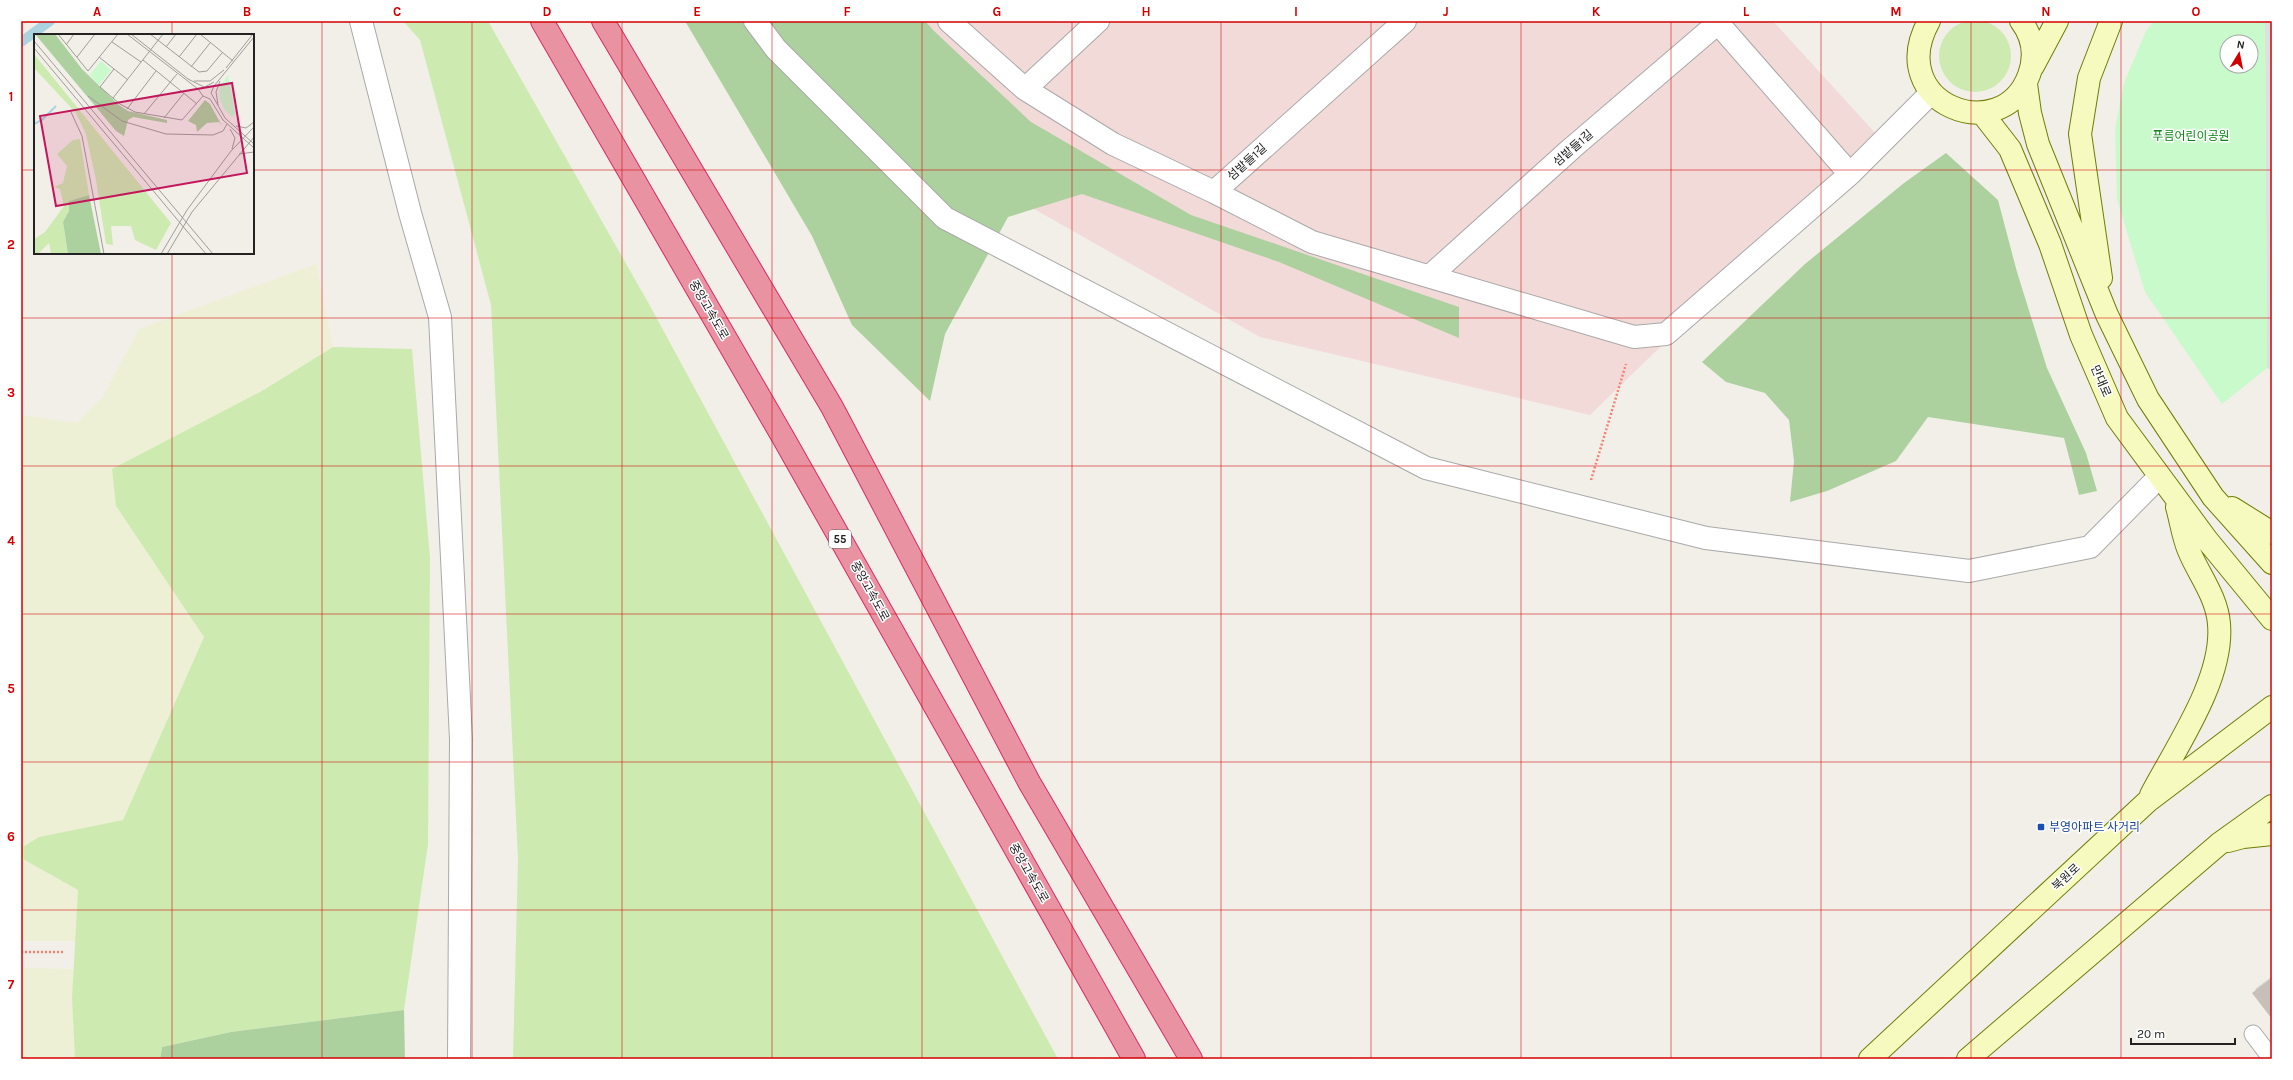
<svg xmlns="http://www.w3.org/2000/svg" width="2293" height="1080" font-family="Karla,'Noto Sans KR',sans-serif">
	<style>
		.residential { fill: #e0dfdf }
		.commercial { fill: #f2dad9 }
		.farmland { fill: #eef0d5 }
		.grass { fill: #cdebb0 }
		.forest { fill: #add19e }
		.park { fill: #c8facc; fill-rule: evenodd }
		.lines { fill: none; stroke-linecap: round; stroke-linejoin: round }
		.stream { stroke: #aad3df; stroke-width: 10 }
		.building { fill: #c7bfb8; filter: url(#shadow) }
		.lane-casing { stroke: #a9a9a9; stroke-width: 19 }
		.street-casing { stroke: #a9a9a9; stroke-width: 24 }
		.secondary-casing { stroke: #707d05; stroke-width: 24 }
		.highway-casing { stroke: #dc2a67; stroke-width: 24 }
		.path { stroke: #fa8072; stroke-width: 2.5; stroke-dasharray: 2 2; stroke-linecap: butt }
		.lane { stroke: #fff; stroke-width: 17 }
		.street { stroke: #fff; stroke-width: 22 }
		.secondary { stroke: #f7fabf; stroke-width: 22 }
		.highway { stroke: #e892a2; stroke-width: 22 }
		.grid { fill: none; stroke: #d40000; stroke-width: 1; stroke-opacity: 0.55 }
		.transit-dot { fill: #1a4fb4; stroke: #fff; stroke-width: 1.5 }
		.labels { text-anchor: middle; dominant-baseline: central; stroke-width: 3; stroke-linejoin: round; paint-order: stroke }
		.shield { fill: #fff; stroke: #646464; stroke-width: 1 }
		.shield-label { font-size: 11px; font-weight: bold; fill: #222 }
		.park-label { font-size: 12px; fill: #0c8416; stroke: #fff }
		.street-label { font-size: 12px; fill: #222; stroke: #fff }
		.transit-label { font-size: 12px; fill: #164399; stroke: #fff; text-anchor: start }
		.inset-river { fill: none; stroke: #aad3df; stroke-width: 2 }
		.inset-road { fill: none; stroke: #9f9d99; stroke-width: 1 }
		.view { fill: #c2185b; fill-opacity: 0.15; stroke: #c2185b; stroke-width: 2 }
		.inset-edge { fill: none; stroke: #222; stroke-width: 2 }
		.neatline { fill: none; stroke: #d40000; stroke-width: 1.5 }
		.grid-label { font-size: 13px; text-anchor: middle; font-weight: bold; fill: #d40000 }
	</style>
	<defs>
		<filter id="shadow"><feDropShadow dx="3.5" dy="-3.5" stdDeviation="0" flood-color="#0004"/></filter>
	</defs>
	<rect width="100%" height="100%" fill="#f2efe9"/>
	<path class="residential" d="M2265,21H2272V370L2267,368Z"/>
	<path class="commercial" d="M792,21H1773L1878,136L1590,415L1260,337L875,119Z"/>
	<path class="farmland" d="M316,264L333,347L260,391L116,506L204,636L123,820L39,837L21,848V415L77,423L102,398L139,329Z
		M21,858L78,890L76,941H21Z
		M21,968L74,969L72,998L75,1059H21Z"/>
	<path class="grass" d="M1939 56a36 36 0 1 1 72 0a36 36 0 1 1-72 0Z
		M403,21H488L649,304L1058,1059H513L518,859L491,305L420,40Z
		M333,347L412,349L430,558L428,844L404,1010L231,1032L162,1047L160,1059H75L72,998L78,890L21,858V848L39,837L123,820L204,637L116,506L112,469L260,392Z"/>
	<path class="forest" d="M685,21H925L934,31L1031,122L1191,215L1459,307V338L1279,262L1082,194L1008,217L945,334L930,401L852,325L812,236Z
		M1946,153L1998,200L2017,272L2047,368L2086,453L2097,491L2079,495L2064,438L1928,417L1896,461L1827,491L1790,502L1794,461L1789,420L1765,393L1726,382L1702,362L1805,264L1904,183Z
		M404,1010L405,1059H160L162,1047L231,1032Z"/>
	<path class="park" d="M2154,21H2265L2267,368L2222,404L2145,292L2117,199L2115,129L2124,83L2146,31ZM2227,42H2251V66H2227Z"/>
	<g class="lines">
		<path class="stream" d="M21,42L50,21"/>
	</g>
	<path class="building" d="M2272,978V1019L2252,993Z"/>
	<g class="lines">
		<g class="lane-casing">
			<path id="lane" d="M2253,1034L2272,1059"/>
		</g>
		<g class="street-casing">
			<path id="street" d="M361,21L410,213L440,317L461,739L459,1059
				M755,21L776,49L945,218L1426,468L1706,538L1969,571L2090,547L2159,477
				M949,21L1025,89L1113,144L1214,192L1312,242L1634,337L1666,334L1850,174L1931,93
				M1716,21L1850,174
				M1025,89L1098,21
				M1214,192L1405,21
				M1430,276L1572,148L1718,23"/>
		</g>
		<g class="secondary-casing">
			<path id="secondary" d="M1929,21C1883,104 2002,149 2029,75C2036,56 2033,37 2021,21
				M2033,66L2057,21
				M2026,84L2030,113L2038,144L2107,315L2148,399L2213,497L2272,563
				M1982,113L2010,149L2050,244L2081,335L2117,418L2207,540L2272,619
				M2101,278L2080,134L2089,78L2111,21
				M2232,508L2272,533
				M2151,795C2176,747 2224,679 2219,624C2217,597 2199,575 2189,551C2183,537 2181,521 2177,507
				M2228,841L2243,837L2272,834
				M1870,1059L2148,801L2272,707
				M1968,1059L2219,844L2272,806"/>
		</g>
		<g class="highway-casing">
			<path id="highway" d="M542,21L784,439L1134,1059
				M603,21L832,407L1029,782L1191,1059"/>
		</g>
		<path class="path" d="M1591,480L1626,364
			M21,952H65"/>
		<use href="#lane" class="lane"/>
		<use href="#street" class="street"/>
		<use href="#secondary" class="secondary"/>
		<use href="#highway" class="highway"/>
	</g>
	<path class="grid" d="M172,21V35M322,21V1059M472,21V1059M622,21V1059M772,21V1059M922,21V1059M1072,21V1059M1221,21V1059M1371,21V1059M1521,21V1059M1671,21V1059M1821,21V1059M1971,21V1059M2121,21V1059M21,170H35M253,170H2272M172,253V1059M21,318H2272M21,466H2272M21,614H2272M21,762H2272M21,910H2272"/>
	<rect class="transit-dot" x="2037" y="823" width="8" height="8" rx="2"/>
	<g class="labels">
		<rect class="shield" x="829" y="530" width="22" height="18" rx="3"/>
		<g class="shield-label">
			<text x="840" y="539">55</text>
		</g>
		<g class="park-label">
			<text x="2191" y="136">푸름어린이공원</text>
		</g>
		<g class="street-label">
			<text transform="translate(1573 148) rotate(-41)">섬밭들1길</text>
			<text transform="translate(1247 162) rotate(-42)">섬밭들1길</text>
			<text transform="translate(709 310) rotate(60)">중앙고속도로</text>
			<text transform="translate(2101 381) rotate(67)">만대로</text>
			<text transform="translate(870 591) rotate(61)">중앙고속도로</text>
			<text transform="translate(1029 873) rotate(60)">중앙고속도로</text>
			<text transform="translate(2066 877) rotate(-43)">북원로</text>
		</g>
		<g class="transit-label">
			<text x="2049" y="827">부영아파트 사거리</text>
		</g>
	</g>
	<g transform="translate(34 34)">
		<rect width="220" height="220" fill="#f2efe9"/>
		<path d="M0,20L137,189L122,216L101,206L97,192H77L79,211L72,210L62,146L52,100L42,79L0,34ZM46,105L55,161L35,167V177L29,188L34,220H17L15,209L4,220H0V205L11,198L30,172L26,155L20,153L29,149L33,132L23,120L39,106Z" fill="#cdebb0"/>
		<path d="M1,0H21L48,35L85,71L94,77L133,86V89L99,83L94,86L90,102L82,97ZM171,66L176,70L188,92L185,88L173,89L163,98L162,91L154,87ZM55,161L67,220H34L29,188L35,177V167Z" fill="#add19e"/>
		<path d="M67,27L77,36L65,51L56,41ZM194,41L201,80L198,83L190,75L185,62L186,53Z" fill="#c8facc"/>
		<path class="inset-river" d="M0,90L8,86L22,72"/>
		<path class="inset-road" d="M24,0L54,37L84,0M93,0L164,55L169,62M97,0L154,45L170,53M116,0L165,38L173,37L188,19M166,0L199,27M220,3L180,52L177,59L191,84L220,110M0,7L179,220M78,8L107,28M32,11L40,0M132,13L142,0M0,14L172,220M43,23L61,0M65,23L94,46M145,23L163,0M109,26L163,70M157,33L176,9M192,34L219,0M80,35L66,53L86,70L101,78L148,86L169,62M160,47H176L190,36M169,54L180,48M54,62L88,87L132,100L179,101L189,97L193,90M169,62L176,65L189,86L220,114M79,64L129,0M184,71L182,58L186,47M93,75L122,37M36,76L48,102L70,220M110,80L143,40M130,84L150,59M202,92L212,94L220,88M196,95L201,104L198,115M205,120L220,118M127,220L153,176L197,117L220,93M133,220L158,178L220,103"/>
		<path class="view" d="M198,49L213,139L22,172L6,82Z"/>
		<rect width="220" height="220" class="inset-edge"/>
	</g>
	<rect width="2293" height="1080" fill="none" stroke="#ffffff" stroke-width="44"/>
	<g transform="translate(2239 54) rotate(10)"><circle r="19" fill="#ffffff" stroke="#a7a7a7"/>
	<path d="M0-3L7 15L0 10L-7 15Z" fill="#d40000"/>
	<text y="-6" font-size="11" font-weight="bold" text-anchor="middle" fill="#222222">N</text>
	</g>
	<path d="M2131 1038v6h104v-6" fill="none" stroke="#222222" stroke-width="2"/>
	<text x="2137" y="1038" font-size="12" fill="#222222" stroke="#ffffff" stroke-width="3" paint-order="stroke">20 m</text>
	<rect x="22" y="22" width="2249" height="1036" class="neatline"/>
	<g class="grid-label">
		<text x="97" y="16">A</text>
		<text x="247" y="16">B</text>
		<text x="397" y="16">C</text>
		<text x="547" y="16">D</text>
		<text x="697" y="16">E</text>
		<text x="847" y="16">F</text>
		<text x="997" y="16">G</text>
		<text x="1146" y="16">H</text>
		<text x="1296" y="16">I</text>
		<text x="1446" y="16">J</text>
		<text x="1596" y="16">K</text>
		<text x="1746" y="16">L</text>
		<text x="1896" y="16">M</text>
		<text x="2046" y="16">N</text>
		<text x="2196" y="16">O</text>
		<text x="11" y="101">1</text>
		<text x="11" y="249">2</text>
		<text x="11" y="397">3</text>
		<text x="11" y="545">4</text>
		<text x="11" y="693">5</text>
		<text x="11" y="841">6</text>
		<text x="11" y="989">7</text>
	</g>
</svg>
